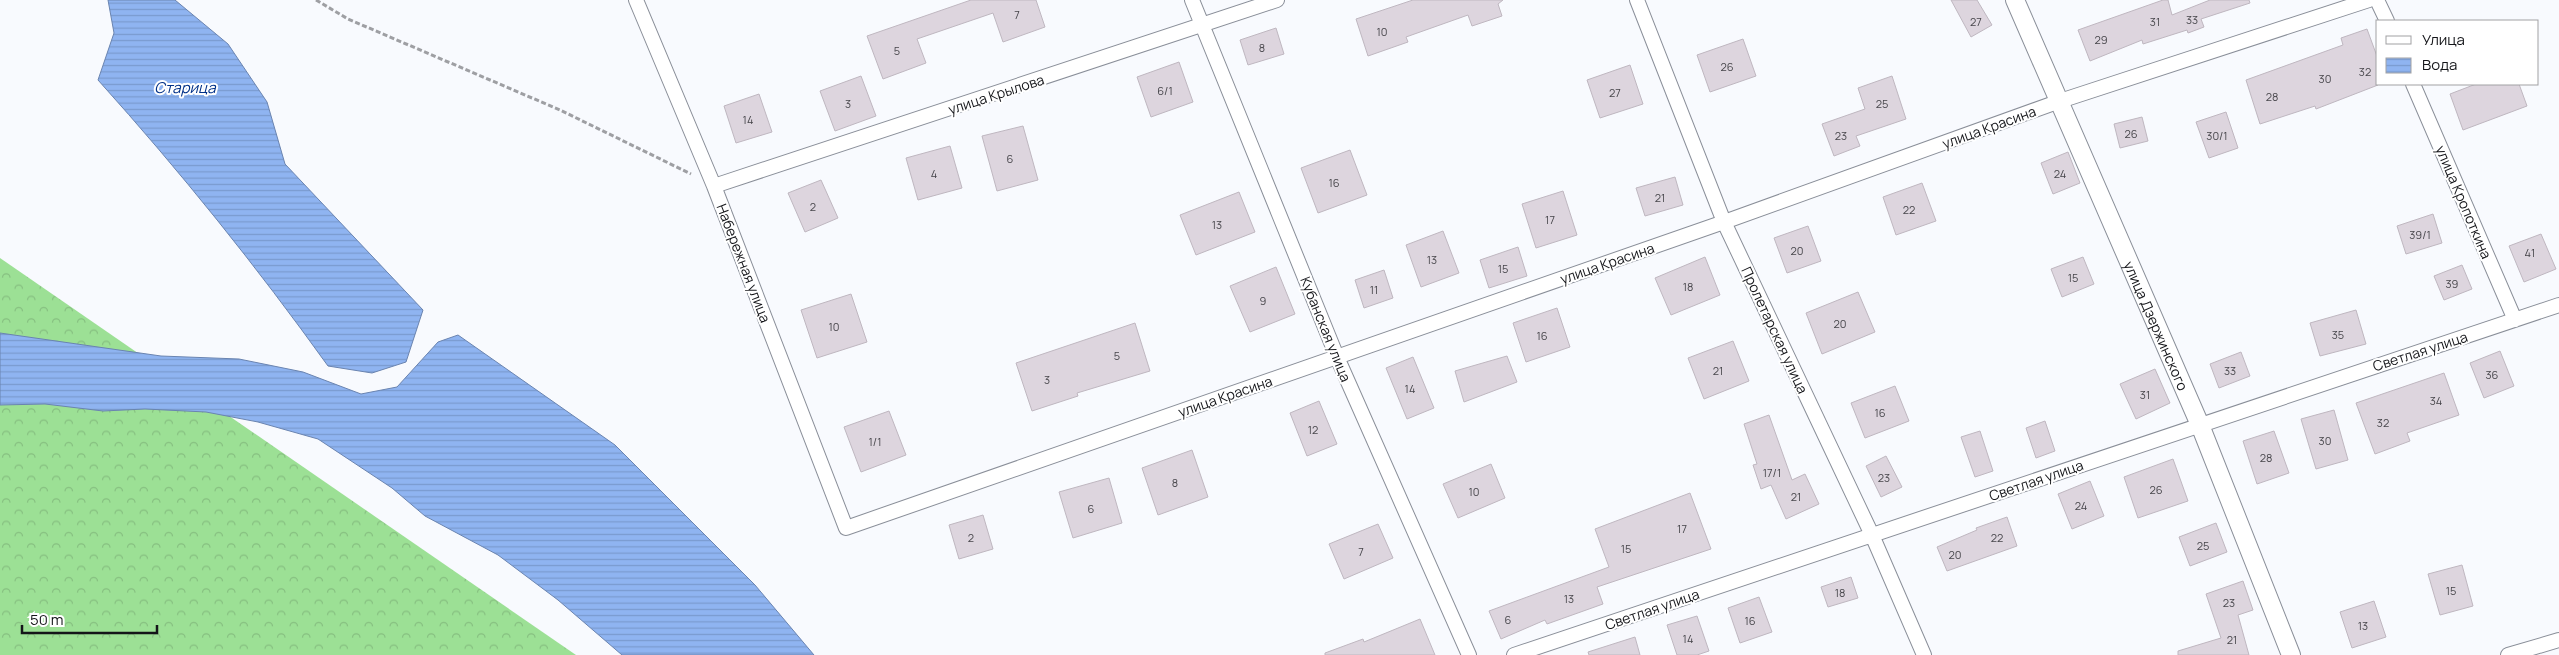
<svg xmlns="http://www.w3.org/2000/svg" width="2559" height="655" font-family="Manrope,sans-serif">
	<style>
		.forest { fill: url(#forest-crowns) }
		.water { fill: url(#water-rules); stroke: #6a84b0 }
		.building { fill: #ddd5de; stroke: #bfb7c0 }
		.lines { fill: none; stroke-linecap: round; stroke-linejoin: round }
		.minor-casing { stroke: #8a8f99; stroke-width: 16 }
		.tertiary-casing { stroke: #8a8f99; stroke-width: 20 }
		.path { stroke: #9e9fa3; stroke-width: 3; stroke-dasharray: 5 2.5; stroke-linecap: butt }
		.minor { stroke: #fff; stroke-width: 14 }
		.tertiary { stroke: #fff; stroke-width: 18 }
		.labels { text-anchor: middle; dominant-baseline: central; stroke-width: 4; stroke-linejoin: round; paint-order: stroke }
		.number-label { font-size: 11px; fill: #46454a }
		.street-label { font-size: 14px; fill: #141519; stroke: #fff }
		.water-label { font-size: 15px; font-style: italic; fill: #003087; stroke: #fff }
	</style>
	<defs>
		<pattern id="forest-crowns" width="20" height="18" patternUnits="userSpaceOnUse" patternTransform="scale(1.25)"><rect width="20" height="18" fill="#9ce095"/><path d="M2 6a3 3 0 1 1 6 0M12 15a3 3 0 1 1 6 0" fill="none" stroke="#86bf80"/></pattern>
		<pattern id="water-rules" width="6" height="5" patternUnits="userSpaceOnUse" patternTransform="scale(1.25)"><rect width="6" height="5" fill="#8fb4f1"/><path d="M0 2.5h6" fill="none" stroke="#7a9ace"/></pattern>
	</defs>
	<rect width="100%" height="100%" fill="#f8fafe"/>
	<path class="forest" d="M0,258L576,655H0Z"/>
	<path class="water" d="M108,0H175L228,44L267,102L285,164L423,310L406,362L372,373L328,366C257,267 180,171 98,80L114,33Z
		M0,333L161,356L239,359L303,372L361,394L397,387L438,342L458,335L615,445L755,585L814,655H622L558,600L498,555L425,516L392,488L318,439L258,422L206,412L145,409L103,411L45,404L0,405Z"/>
	<path class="building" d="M971,0H1036L1045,27L1003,42L993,13L917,39L926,63L883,79L867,36Z
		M1413,0H1503L1498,4L1502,16L1472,26L1468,15L1406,37L1408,42L1368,56L1356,19Z
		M1951,0H1977L1992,25L1971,37Z
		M2163,0H2168L2172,15L2210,0H2249L2250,3L2201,19L2204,27L2188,33L2187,30L2143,44L2142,40L2090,61L2078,30Z
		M1276,28L1284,54L1248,65L1240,40Z
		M2367,29L2378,59V85L2316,109L2315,106L2260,124L2246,80L2343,45L2341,38Z
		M1743,39L1756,76L1710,92L1697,55Z
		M1179,62L1193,102L1151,117L1137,77Z
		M1630,65L1643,104L1600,118L1587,80Z
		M861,76L876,116L835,131L820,91Z
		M1892,76L1906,119L1856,136L1860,146L1834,156L1822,124L1865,109L1858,88Z
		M2476,84H2519L2527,106L2463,130L2450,94Z
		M759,94L772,132L736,143L724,106Z
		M2226,112L2238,148L2209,158L2196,122Z
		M2142,117L2148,141L2120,148L2114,124Z
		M1023,126L1038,180L997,191L982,136Z
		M950,146L962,188L918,200L906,158Z
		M1350,150L1367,195L1318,213L1301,168Z
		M2068,152L2080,183L2053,194L2041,163Z
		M1675,177L1683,205L1645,216L1636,188Z
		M821,180L838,218L805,232L788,193Z
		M1922,183L1936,221L1896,235L1883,197Z
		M1563,191L1577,235L1536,248L1522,204Z
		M1239,192L1255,232L1196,255L1180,215Z
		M2433,214L2442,243L2406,254L2397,226Z
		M1808,226L1821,261L1787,273L1774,238Z
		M1443,231L1459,273L1421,287L1406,245Z
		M2541,234L2556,269L2524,282L2509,246Z
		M1518,247L1527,276L1489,288L1480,260Z
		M1705,257L1720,295L1671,315L1655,278Z
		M2083,257L2094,284L2062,297L2051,269Z
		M2462,265L2472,289L2444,300L2434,276Z
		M1276,267L1295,314L1250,332L1230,286Z
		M1384,270L1393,298L1364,308L1355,280Z
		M1858,292L1875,332L1822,354L1806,313Z
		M851,294L867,342L817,358L801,310Z
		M1557,308L1570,347L1526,362L1513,323Z
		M2356,310L2366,344L2320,356L2310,323Z
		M1135,323L1150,371L1077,393L1078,396L1032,411L1016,363Z
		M1733,341L1749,381L1704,399L1688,358Z
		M2500,351L2514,386L2484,398L2470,363Z
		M2241,352L2250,376L2219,388L2210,364Z
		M1507,356L1517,382L1464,402L1455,371Z
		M1413,357L1434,408L1407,419L1386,368Z
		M2155,369L2170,403L2136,419L2120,384Z
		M2444,373L2459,415L2407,433L2410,441L2375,454L2356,403Z
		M1895,386L1909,421L1865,438L1851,403Z
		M1319,401L1337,444L1307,456L1290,413Z
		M2334,410L2348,460L2316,469L2301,419Z
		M889,411L906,455L861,472L844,427Z
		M1769,415L1792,480L1805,474L1819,504L1786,519L1771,485L1761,489L1753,465L1757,464L1744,424Z
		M2045,421L2055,451L2036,458L2026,428Z
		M1980,431L1993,471L1975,477L1961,437Z
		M2274,431L2289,473L2257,484L2243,441Z
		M1192,450L1208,497L1158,515L1142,468Z
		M1886,456L1902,487L1881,497L1866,466Z
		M2173,459L2188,501L2138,518L2124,477Z
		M1491,464L1505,498L1458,518L1443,484Z
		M1109,478L1122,523L1073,538L1059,492Z
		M2090,481L2104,516L2072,529L2058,494Z
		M1690,493L1711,549L1597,587L1603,604L1547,624L1545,620L1501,639L1489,611L1609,567L1595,529Z
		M983,515L993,549L959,559L949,525Z
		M2007,517L2017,546L1947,571L1937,547L1977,530L1976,528Z
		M2216,523L2227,552L2190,566L2179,537Z
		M1378,524L1393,558L1344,579L1329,544Z
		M2462,565L2473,606L2440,615L2428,574Z
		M1851,577L1858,598L1828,607L1821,587Z
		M2243,581L2253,610L2238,615L2249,655H2178V651L2221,638L2206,594Z
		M1759,597L1772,632L1740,643L1728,608Z
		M2374,601L2386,637L2352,648L2340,612Z
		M1697,616L1709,651L1697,655H1677L1667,625Z
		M1420,619L1435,655H1325V653L1363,639L1364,642Z
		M1635,637L1640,655H1589L1588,652Z"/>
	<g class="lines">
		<g class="minor-casing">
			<path id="minor" d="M636,0L714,186L846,528L1724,222L2060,101L2369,0
				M1192,0L1337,357L1469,655
				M1637,0L1724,222L1872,535L1924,655
				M2377,0L2387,21
				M2413,84L2515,320
				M714,186L1277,0
				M1514,655L2559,305
				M2508,655L2559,640"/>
		</g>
		<g class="tertiary-casing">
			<g id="tertiary">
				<path id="s1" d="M2015,0L2200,425L2291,655"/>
			</g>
		</g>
		<path class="path" d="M316,0L348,19L560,110L691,174"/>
		<use href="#minor" class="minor"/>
		<use href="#tertiary" class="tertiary"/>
	</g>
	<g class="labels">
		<g class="number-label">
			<text x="1017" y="14">7</text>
			<text x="2192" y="19">33</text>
			<text x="1976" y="21">27</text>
			<text x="2155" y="21">31</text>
			<text x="1382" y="31">10</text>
			<text x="2101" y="39">29</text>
			<text x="1262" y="47">8</text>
			<text x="897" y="50">5</text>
			<text x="1727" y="66">26</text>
			<text x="2365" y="71">32</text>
			<text x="2325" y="78">30</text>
			<text x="1165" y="90">6/1</text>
			<text x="1615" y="92">27</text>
			<text x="2272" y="96">28</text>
			<text x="848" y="103">3</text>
			<text x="1882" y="103">25</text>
			<text x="748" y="119">14</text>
			<text x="2131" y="133">26</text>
			<text x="1841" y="135">23</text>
			<text x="2217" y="135">30/1</text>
			<text x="1010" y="158">6</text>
			<text x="934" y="173">4</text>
			<text x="2060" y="173">24</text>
			<text x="1334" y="182">16</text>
			<text x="1660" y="197">21</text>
			<text x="813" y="206">2</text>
			<text x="1909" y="209">22</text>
			<text x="1550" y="219">17</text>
			<text x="1217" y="224">13</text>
			<text x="2420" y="234">39/1</text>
			<text x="1797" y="250">20</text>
			<text x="2530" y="252">41</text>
			<text x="1432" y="259">13</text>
			<text x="1503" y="268">15</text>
			<text x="2073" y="277">15</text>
			<text x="2452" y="283">39</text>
			<text x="1688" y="286">18</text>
			<text x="1374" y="289">11</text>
			<text x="1263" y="300">9</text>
			<text x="1840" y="323">20</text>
			<text x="834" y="326">10</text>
			<text x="2338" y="334">35</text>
			<text x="1542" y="335">16</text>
			<text x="1117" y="355">5</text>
			<text x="1718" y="370">21</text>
			<text x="2230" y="370">33</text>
			<text x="2492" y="374">36</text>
			<text x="1047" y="379">3</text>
			<text x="1410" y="388">14</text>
			<text x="2145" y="394">31</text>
			<text x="2436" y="400">34</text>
			<text x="1880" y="412">16</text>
			<text x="2383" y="422">32</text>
			<text x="1313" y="429">12</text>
			<text x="2325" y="440">30</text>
			<text x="875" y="441">1/1</text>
			<text x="2266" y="457">28</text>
			<text x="1772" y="472">17/1</text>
			<text x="1884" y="477">23</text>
			<text x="1175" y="482">8</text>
			<text x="2156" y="489">26</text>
			<text x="1474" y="491">10</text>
			<text x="1796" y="496">21</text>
			<text x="2081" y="505">24</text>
			<text x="1091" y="508">6</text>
			<text x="1682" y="528">17</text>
			<text x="971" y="537">2</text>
			<text x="1997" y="537">22</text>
			<text x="2203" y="545">25</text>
			<text x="1626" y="548">15</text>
			<text x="1361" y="551">7</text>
			<text x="1955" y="554">20</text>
			<text x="2451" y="590">15</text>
			<text x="1840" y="592">18</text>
			<text x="1569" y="598">13</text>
			<text x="2229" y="602">23</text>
			<text x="1508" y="619">6</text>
			<text x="1750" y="620">16</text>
			<text x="2363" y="625">13</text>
			<text x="1688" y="638">14</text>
			<text x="2232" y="639">21</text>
		</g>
		<g class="street-label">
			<text transform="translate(996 94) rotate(-18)">улица Крылова</text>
			<text transform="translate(1989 127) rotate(-20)">улица Красина</text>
			<text transform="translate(2464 202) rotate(67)">улица Кропоткина</text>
			<text transform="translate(744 263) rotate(69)">Набережная улица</text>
			<text transform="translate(1607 263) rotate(-19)">улица Красина</text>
			<text stroke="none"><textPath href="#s1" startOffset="355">улица Дзержинского</textPath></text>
			<text transform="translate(1326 329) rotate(68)">Кубанская улица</text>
			<text transform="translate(1775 330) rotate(65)">Пролетарская улица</text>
			<text transform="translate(2420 351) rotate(-18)">Светлая улица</text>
			<text transform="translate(1225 396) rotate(-19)">улица Красина</text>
			<text transform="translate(2036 480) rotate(-19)">Светлая улица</text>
			<text transform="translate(1652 609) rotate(-19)">Светлая улица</text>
		</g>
		<g class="water-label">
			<text x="185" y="87">Старица</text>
		</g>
	</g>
	<rect x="2376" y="20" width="162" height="65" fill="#ffffff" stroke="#a1a1a3"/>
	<rect x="2386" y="36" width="25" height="8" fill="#ffffff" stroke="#a1a1a3"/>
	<text x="2422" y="45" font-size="15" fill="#141519">Улица</text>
	<rect x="2386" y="58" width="25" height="15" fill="url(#water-rules)" stroke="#a1a1a3"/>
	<text x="2422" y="70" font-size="15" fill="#141519">Вода</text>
	<path d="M22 625v8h135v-8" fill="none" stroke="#141519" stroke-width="2.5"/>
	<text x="30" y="625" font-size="15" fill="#141519" stroke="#ffffff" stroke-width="4" paint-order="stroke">50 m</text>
</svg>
